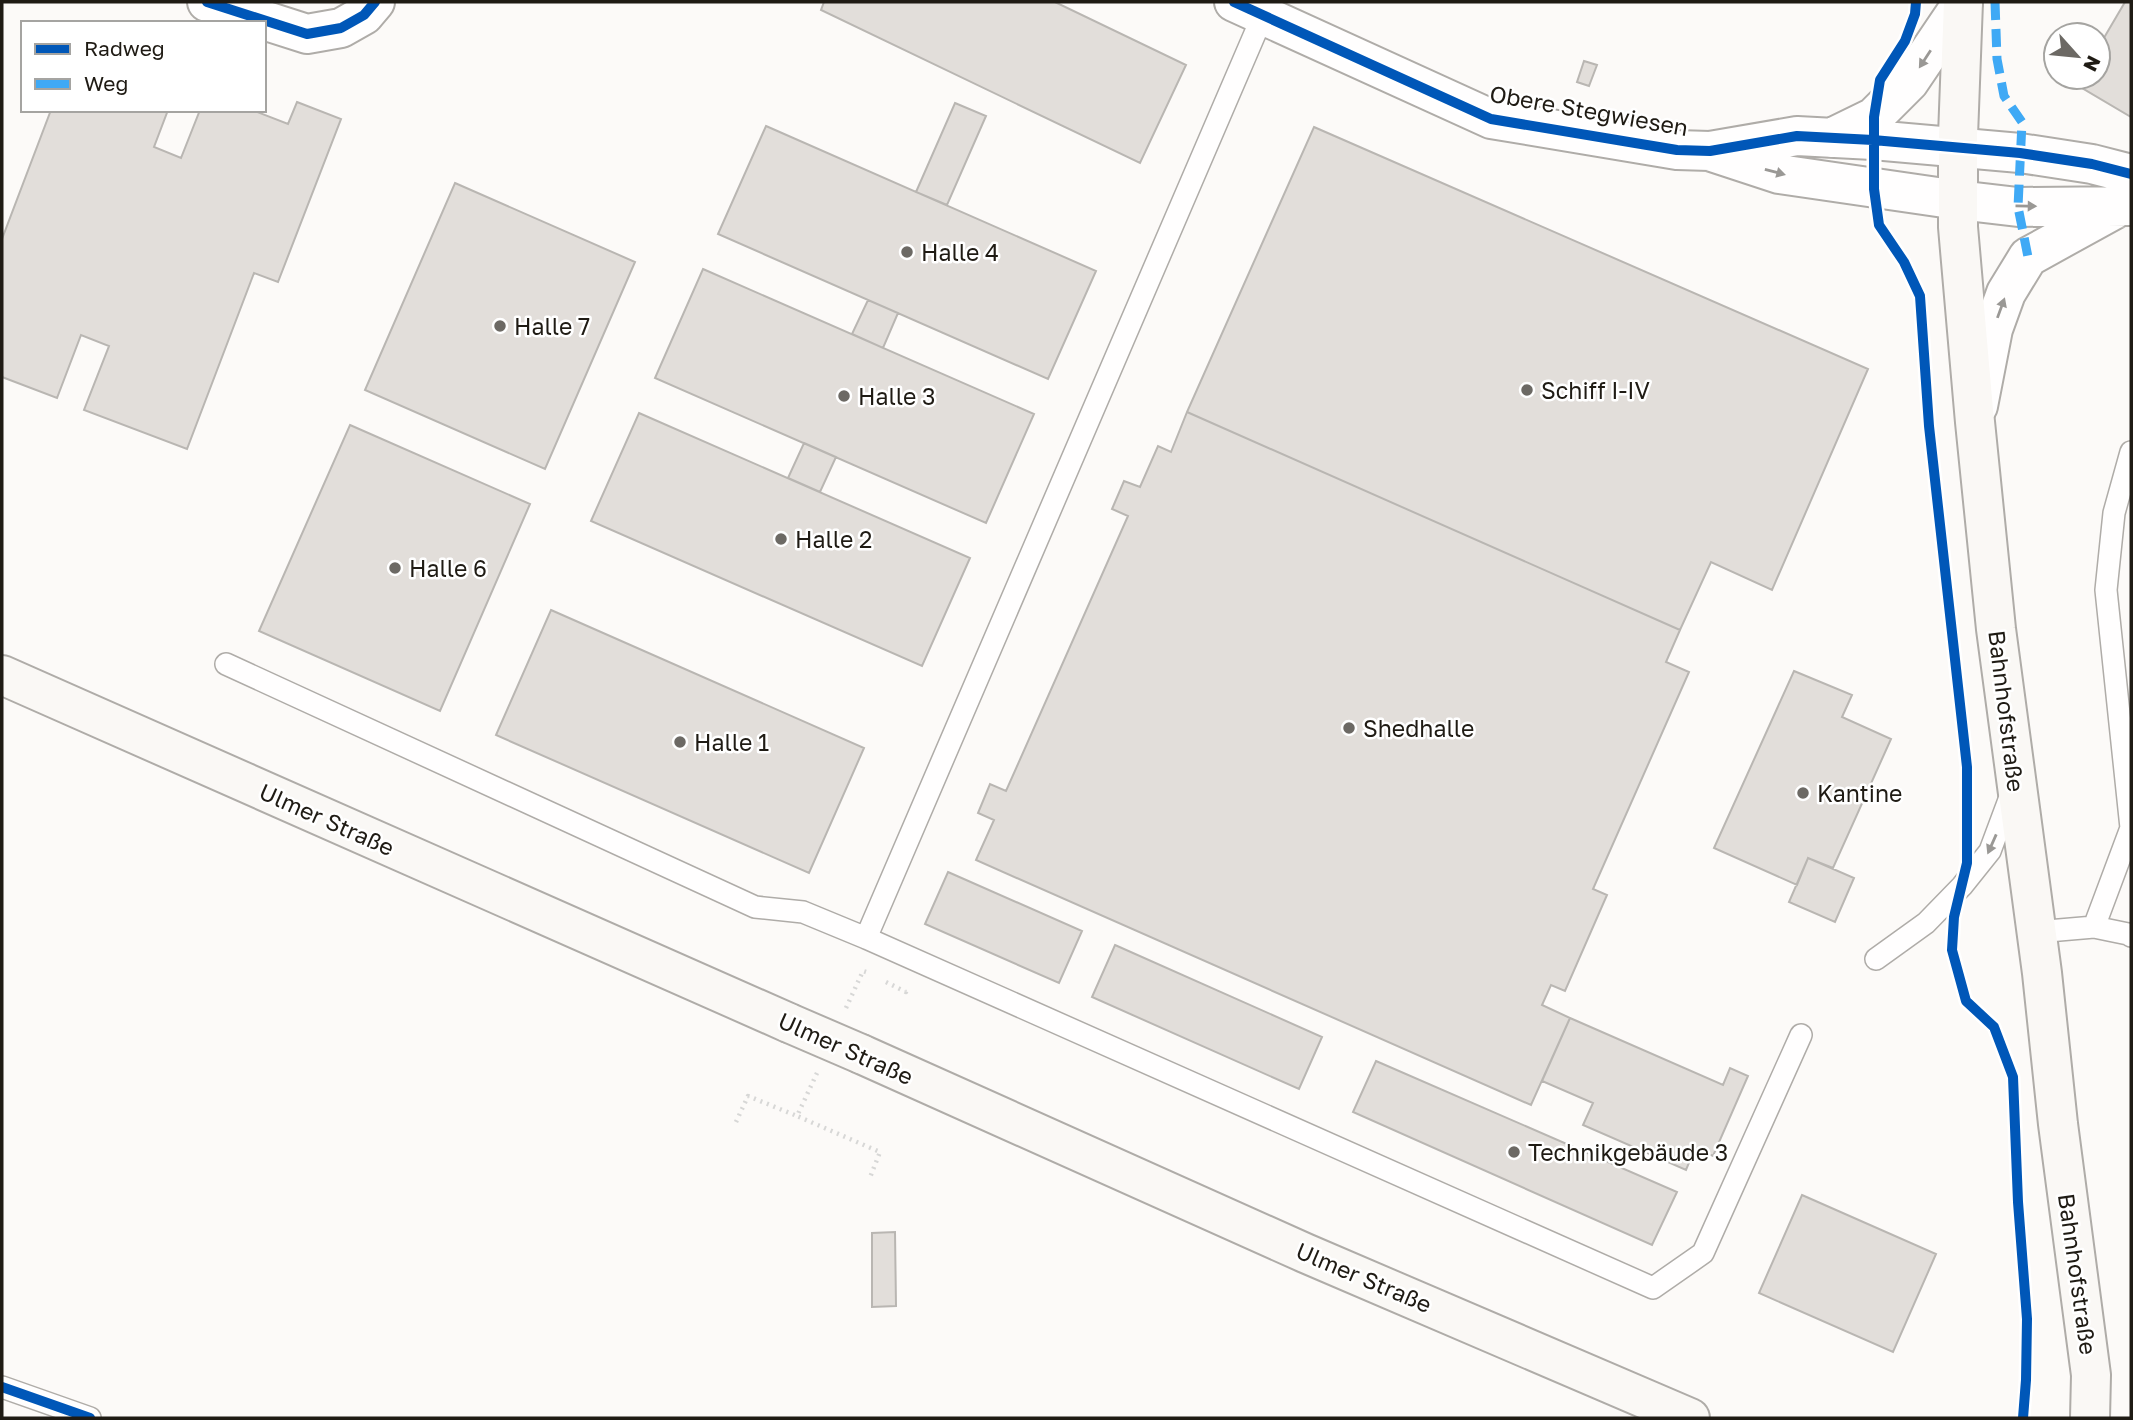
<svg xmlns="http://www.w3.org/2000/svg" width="2133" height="1420" font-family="'Golos Text',sans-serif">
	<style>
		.building { fill: #e2deda; stroke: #b9b6b2; stroke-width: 2 }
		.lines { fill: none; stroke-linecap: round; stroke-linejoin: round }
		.lane-casing { stroke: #afaca8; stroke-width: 24 }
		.street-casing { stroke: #afaca8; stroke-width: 42 }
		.secondary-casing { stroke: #afaca8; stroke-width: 42 }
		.path { stroke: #d7d7d6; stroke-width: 4.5; stroke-dasharray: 2 5; stroke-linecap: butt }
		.lane { stroke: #fffefe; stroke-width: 21 }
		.street { stroke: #fffefe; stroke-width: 38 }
		.secondary { stroke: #faf8f5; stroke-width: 38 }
		.secondary-bridge-casing { stroke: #afaca8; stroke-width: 42; stroke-linecap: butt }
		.secondary-bridge { stroke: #faf8f5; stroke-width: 38 }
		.quiet { stroke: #3fa9f5; stroke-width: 9; stroke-dasharray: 18 9; stroke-linecap: butt }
		.cycleway-casing { stroke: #fff; stroke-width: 15 }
		.cycleway { stroke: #0057b8; stroke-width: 10 }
		.oneway { fill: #9a9895 }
		.poi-dot { fill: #6c6964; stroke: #fff; stroke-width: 2.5 }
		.labels { text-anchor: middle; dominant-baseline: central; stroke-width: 5; stroke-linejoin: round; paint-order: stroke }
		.street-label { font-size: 23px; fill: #1f1b14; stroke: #fff }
		.poi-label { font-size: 23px; fill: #1f1b14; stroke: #fff; text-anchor: start }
	</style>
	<rect width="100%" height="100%" fill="#fcfaf8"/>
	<path class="building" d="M824,2H1055L1186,65L1140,163L821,10Z
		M2125,2H2131V117L2077,85L2081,77H2098V48Z
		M1584,61L1597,65L1589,86L1577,82Z
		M297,102L341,119L278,282L254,273L187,449L84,410L109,346L81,335L57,398L2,377V239L51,110H168L154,147L181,158L200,110H252L288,124Z
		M955,103L986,116L947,205L916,192Z
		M766,126L1096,271L1048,379L718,234Z
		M1314,127L1868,369L1772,590L1711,562L1680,630L1187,412Z
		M455,183L635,262L545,469L365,390Z
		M703,269L1034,414L986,523L655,378Z
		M868,300L898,313L883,348L852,334Z
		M1187,412L1680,630L1666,662L1689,672L1593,889L1607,895L1565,991L1551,985L1542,1005L1570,1018L1531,1105L976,860L994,820L978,813L990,784L1006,791L1128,516L1112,509L1124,481L1140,487L1158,446L1171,452Z
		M639,413L970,558L922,666L591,521Z
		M350,425L530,504L440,711L259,631Z
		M804,443L836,457L820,492L788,478Z
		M551,610L864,748L809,873L496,735Z
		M1794,671L1852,695L1842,717L1891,739L1833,868L1808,858L1797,885L1714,848Z
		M1808,858L1854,878L1835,922L1789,902Z
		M948,872L1082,931L1059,983L925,924Z
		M1115,945L1322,1037L1299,1089L1092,997Z
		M1570,1018L1723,1085L1730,1068L1748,1076L1713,1156L1695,1148L1686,1170L1583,1125L1593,1103L1542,1081Z
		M1376,1061L1677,1192L1652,1245L1353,1112Z
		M1802,1195L1936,1254L1893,1352L1759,1293Z
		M895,1232L896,1306L872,1307V1233Z"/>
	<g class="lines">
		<g class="lane-casing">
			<path id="lane" d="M226,664L755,907L803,912L866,938L1653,1288L1703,1253L1801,1035
				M2094,927L2131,828L2106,590L2114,513L2131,452
				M2036,932L2094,927L2128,934L2131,936
				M866,938L1263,15
				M1876,959L1926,923L1962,886L1990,851L2012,792
				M2,1387L90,1418"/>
		</g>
		<g class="street-casing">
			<path id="street" d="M207,2L307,34L341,28L364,15L375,2
				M1234,2L1491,119L1677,150L1710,151L1797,136L1873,140L2020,153L2092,164L2131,174
				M1831,138L1874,117L1909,82L1963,2
				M1712,152L1779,174L1958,200L2018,207L2131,206
				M1978,406L1993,329L2006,293L2028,257L2115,209"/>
		</g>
		<g class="secondary-casing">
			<path id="secondary" d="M1963,2L1958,136V227L1975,422L1996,629L2042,973L2058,1124L2091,1375L2090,1418
				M2,675L789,1023
				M861,1054L1305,1253L1690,1418"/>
		</g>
		<path class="path" d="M886,982L906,992L908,987
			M846,1008L863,971L866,972
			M817,1073L797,1116L880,1152L869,1180
			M736,1122L748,1096L797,1116"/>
		<use href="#lane" class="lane"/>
		<use href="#street" class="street"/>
		<use href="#secondary" class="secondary"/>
		<g class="secondary-bridge-casing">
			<path id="secondary-bridge" d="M789,1023L861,1054"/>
		</g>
		<use href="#secondary-bridge" class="secondary-bridge"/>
		<path class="quiet" d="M1995,2L1997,59L2004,96L2022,122L2018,207L2028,257"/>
		<g class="cycleway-casing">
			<path id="cycleway" d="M207,2L307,34L341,28L364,15L375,2
				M1234,2L1491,119L1677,150L1710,151L1797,136L1873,140L2020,153L2092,164L2131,174
				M1916,2L1915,14L1905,41L1880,80L1874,117V189L1879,225L1904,262L1920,296L1929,426L1967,767V863L1954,917L1952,950L1966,1001L1994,1027L2013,1077L2018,1202L2027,1319L2026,1380L2023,1418
				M2,1387L90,1418"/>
		</g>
		<use href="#cycleway" class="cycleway"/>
	</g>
	<defs><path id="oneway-solid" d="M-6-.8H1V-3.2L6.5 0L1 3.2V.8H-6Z" transform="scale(1.75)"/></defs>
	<g class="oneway">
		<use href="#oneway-solid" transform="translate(1925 59) rotate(123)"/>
		<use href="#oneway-solid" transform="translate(1775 172) rotate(15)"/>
		<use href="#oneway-solid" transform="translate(2026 206) rotate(1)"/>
		<use href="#oneway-solid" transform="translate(2001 308) rotate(-70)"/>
		<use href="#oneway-solid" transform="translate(1992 844) rotate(114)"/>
	</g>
	<g class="poi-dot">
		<circle cx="907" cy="252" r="7"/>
		<circle cx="500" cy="326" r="7"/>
		<circle cx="1527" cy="390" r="7"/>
		<circle cx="844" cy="396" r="7"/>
		<circle cx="781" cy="539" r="7"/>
		<circle cx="395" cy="568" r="7"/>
		<circle cx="1349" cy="728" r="7"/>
		<circle cx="680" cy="742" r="7"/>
		<circle cx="1803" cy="793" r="7"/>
		<circle cx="1514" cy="1152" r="7"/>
	</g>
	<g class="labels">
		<g class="street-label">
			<text transform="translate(1589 110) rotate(10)">Obere Stegwiesen</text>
			<text transform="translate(2007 711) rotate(83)">Bahnhofstraße</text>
			<text transform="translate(327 819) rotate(24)">Ulmer Straße</text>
			<text transform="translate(846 1048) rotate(24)">Ulmer Straße</text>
			<text transform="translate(2078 1274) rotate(82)">Bahnhofstraße</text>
			<text transform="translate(1364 1277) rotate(23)">Ulmer Straße</text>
		</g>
		<g class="poi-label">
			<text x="921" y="252">Halle 4</text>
			<text x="514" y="326">Halle 7</text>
			<text x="1541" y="390">Schiff I-IV</text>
			<text x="858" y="396">Halle 3</text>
			<text x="795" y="539">Halle 2</text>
			<text x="409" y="568">Halle 6</text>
			<text x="1363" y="728">Shedhalle</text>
			<text x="694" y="742">Halle 1</text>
			<text x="1817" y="793">Kantine</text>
			<text x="1528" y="1152">Technikgebäude 3</text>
		</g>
	</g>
	<rect width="2133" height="1420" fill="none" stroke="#1f1b14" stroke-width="7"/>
	<rect x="21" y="21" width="245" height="91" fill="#ffffff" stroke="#a5a4a1" stroke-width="2"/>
	<rect x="35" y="44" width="35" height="10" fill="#0057b8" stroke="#a5a4a1" stroke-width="2"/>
	<text x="84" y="56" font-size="21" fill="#1f1b14">Radweg</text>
	<rect x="35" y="79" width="35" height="10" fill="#3fa9f5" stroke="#a5a4a1" stroke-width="2"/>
	<text x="84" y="91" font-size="21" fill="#1f1b14">Weg</text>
	<g transform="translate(2077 56) rotate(117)"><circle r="33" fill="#ffffff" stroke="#a5a4a1" stroke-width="2"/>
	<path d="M0-5L12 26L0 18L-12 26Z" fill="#6c6964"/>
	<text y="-10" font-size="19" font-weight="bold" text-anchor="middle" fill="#1f1b14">N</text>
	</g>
</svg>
